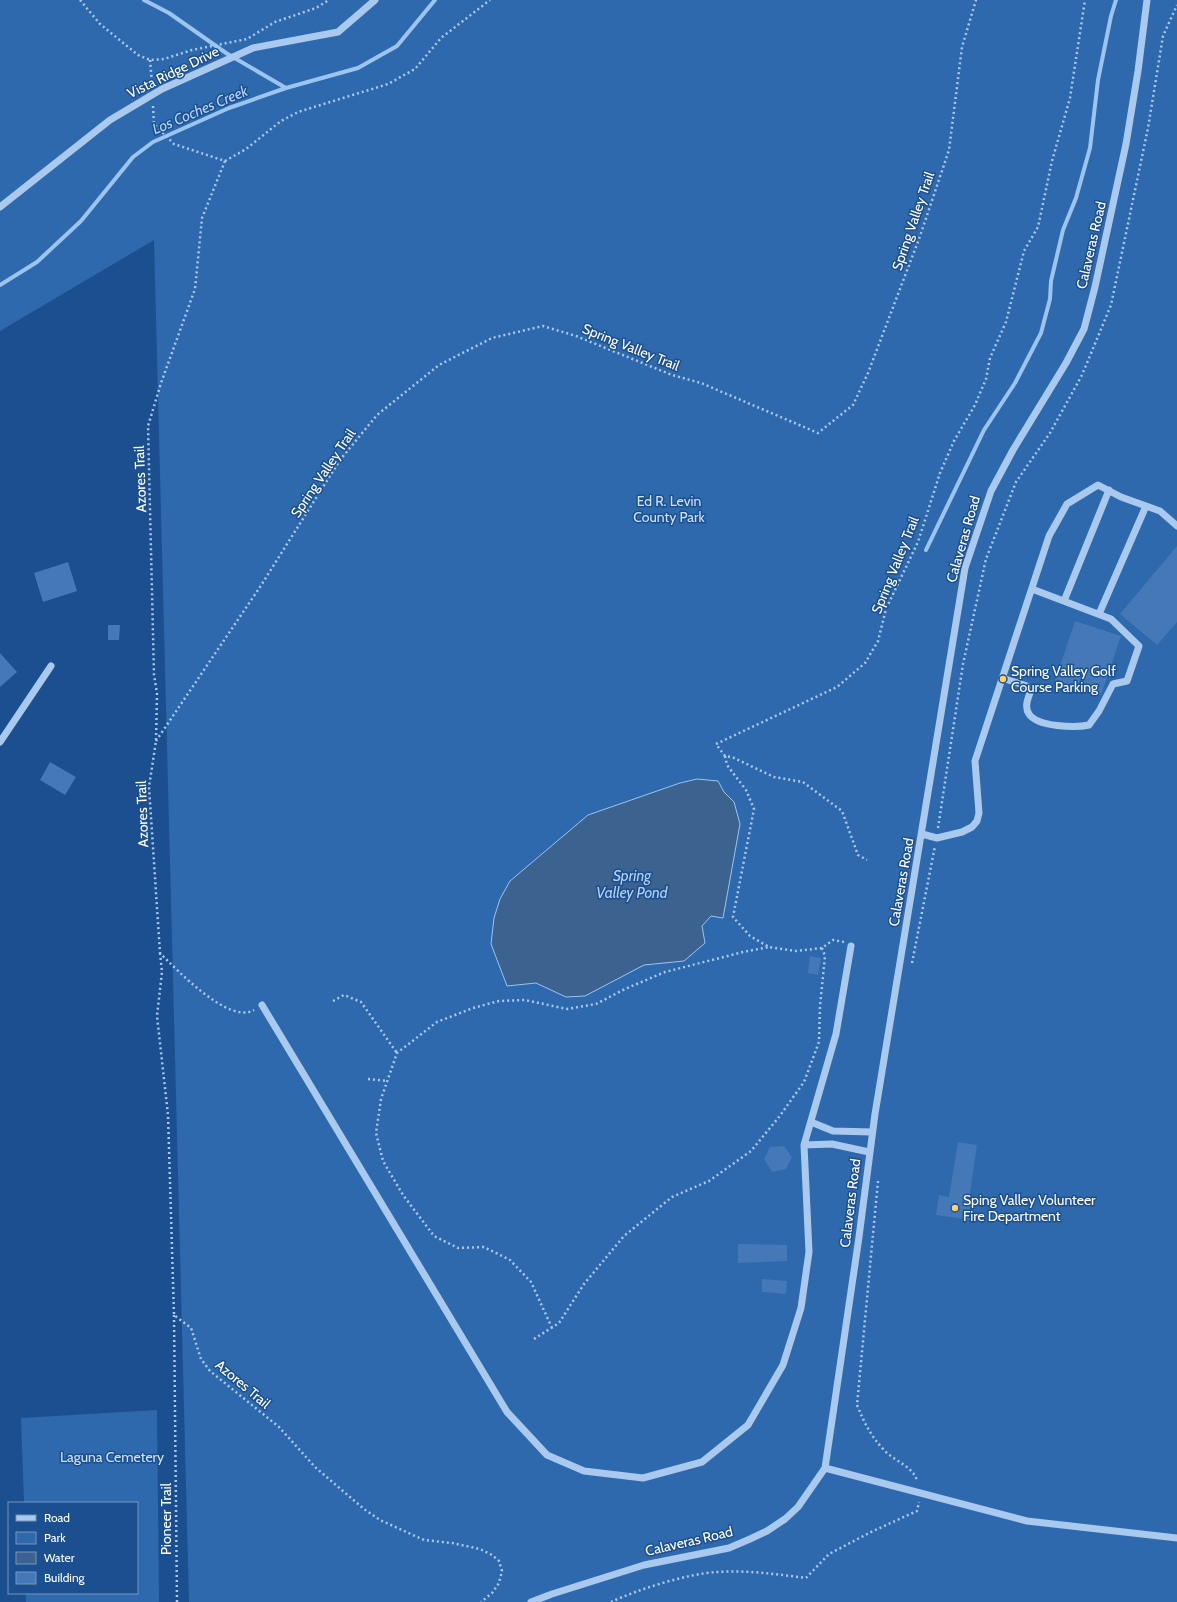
<svg xmlns="http://www.w3.org/2000/svg" width="1177" height="1602" font-family="Cabin,sans-serif">
	<style>
		.green { fill: #2e69ad }
		.water { fill: #3c6290; stroke: #9cc4f0 }
		.lines { fill: none; stroke-linecap: round; stroke-linejoin: round }
		.stream { stroke: #9cc4f0; stroke-width: 4 }
		.building { fill: #4478b7 }
		.path { stroke: #a9c9ee; stroke-width: 2.5; stroke-dasharray: 2 3; stroke-linecap: butt }
		.minor { stroke: #a9c9ee; stroke-width: 7 }
		.poi-dot { fill: #ffd166; stroke: #1b4f8f; stroke-width: 1.5 }
		.labels { text-anchor: middle; dominant-baseline: central; stroke-width: 3; stroke-linejoin: round; paint-order: stroke }
		.street-label { font-size: 14px; fill: #fff; stroke: #1b4f8f }
		.park-label { font-size: 14px; fill: #cfe3fa; stroke: #1b4f8f }
		.poi-label { font-size: 14px; fill: #fff; stroke: #1b4f8f; text-anchor: start }
		.water-label { font-size: 15px; font-style: italic; fill: #b5d3f5; stroke: #1b4f8f }
	</style>
	<rect width="100%" height="100%" fill="#1b4f8f"/>
	<path class="green" d="M0,0H1177V1602H189L154,240L0,331Z
		M157,1410L159,1602H26V1593H137V1503H24L21,1418Z"/>
	<path class="water" d="M697,779L718,781L724,792L734,802L740,824L723,918L711,916L702,926L705,943L684,961L644,965L585,996L566,997L536,983L507,986L491,944L494,918L500,899L510,881L588,815L680,783Z"/>
	<g class="lines">
		<path class="stream" d="M144,0L169,13L226,53L286,88
			M0,285L37,262L81,221L133,157L153,142L229,108L286,88L358,68L397,46L435,0
			M926,550L984,430L1015,383L1041,333L1050,299L1051,281L1063,230L1076,198L1090,148L1098,80L1111,16L1116,0"/>
	</g>
	<path class="building" d="M1177,546V622L1157,645L1120,614Z
		M68,562L77,591L43,602L34,573Z
		M1075,621L1121,636L1101,695L1055,681Z
		M108,625H120L119,640H108Z
		M0,653L17,672L0,687Z
		M50,762L76,777L65,795L40,780Z
		M810,956L821,958L818,975L808,973Z
		M958,1142L977,1145L969,1200L976,1201L972,1220L936,1215L939,1195L949,1197Z
		M784,1146L792,1157L786,1169L772,1172L764,1159L770,1147Z
		M738,1244L787,1245V1261L738,1263Z
		M762,1279L787,1281L786,1294L762,1292Z"/>
	<g class="lines">
		<path class="path" d="M80,0L100,24L138,55L150,60L164,59L192,50L247,39L275,22L316,8L329,0
			M150,60L152,83
			M153,106L154,124L174,144L225,161
			M225,161L202,218L195,289L161,383L148,426L154,675L157,693L156,741L149,787L160,953C176,969 229,1025 254,1010
			M225,161L246,149L281,121L298,112L388,84L415,69L441,38L490,0
			M156,741L260,587L340,460L377,415L439,365L492,338L543,326L576,336L672,375L701,383L818,433L853,405L868,373L919,239L949,150L962,47L976,0
			M725,756L716,744L837,687L865,663L878,641L886,609L918,542L940,473L954,441L975,405L986,379L990,358L1006,322L1024,251L1038,227L1052,161L1070,98L1085,0
			M938,828L963,664L986,559L1016,482L1050,433L1082,375L1111,305L1148,128L1163,36L1177,5
			M844,942L833,940L822,948L796,951L769,947L750,936L733,917L754,809L746,790L727,765L725,756L732,757L774,777L803,782L842,811L858,855L867,860
			M160,953L162,972L157,1016L168,1115L174,1315L191,1328L201,1359L210,1371L279,1427L315,1467L364,1509L380,1520L424,1540L452,1543L480,1549L492,1555L499,1561L502,1571L499,1583L492,1593L481,1602
			M912,963L935,846
			M333,1001L344,995L361,1002L397,1053
			M368,1079L387,1081
			M878,1181L857,1405C865,1424 870,1435 884,1450C895,1462 913,1466 917,1481
			M174,1315L177,1602
			M552,1328L531,1282L510,1260L484,1247L458,1248L434,1236L403,1195L383,1161L376,1133L381,1099L397,1053L437,1022L473,1008L499,1001L525,1000L567,1009L596,1004L625,989L665,972L743,952L769,947
			M534,1339L559,1323L584,1284L624,1236L672,1197L709,1181L751,1151L779,1117L804,1082L819,1042L820,1006L825,956L822,948
			M611,1602C639,1589 686,1574 717,1572C747,1570 776,1574 806,1578L829,1554L871,1532L917,1511L919,1502"/>
		<path class="minor" d="M0,207L110,120L162,89L253,48L338,32L375,0
			M1064,601L1109,490
			M1099,614L1146,506
			M1002,678L1027,686L1031,690C1028,698 1024,707 1029,714C1037,727 1076,728 1089,725L1099,711L1113,684L1127,681L1139,646L1111,619L1032,589
			M0,742L51,666
			M922,834L937,838L962,832L972,827L977,821L979,813L975,761L1049,536L1067,504L1098,485L1121,497L1160,511L1177,526
			M262,1005L507,1412L547,1455L584,1471L643,1478L702,1462L748,1425L783,1365L801,1308L809,1252L804,1145L836,1034L851,946
			M811,1122L833,1131L872,1132
			M804,1145L832,1144L869,1152
			M825,1468L1027,1521L1177,1538
			M531,1602L552,1594L644,1565L729,1548L750,1539L767,1531L785,1519L798,1507L825,1468L859,1237L875,1114L965,568L991,491L1013,450L1066,363L1084,329L1095,287L1126,144L1138,71L1147,0"/>
	</g>
	<g class="poi-dot">
		<circle cx="1003" cy="679" r="4"/>
		<circle cx="955" cy="1208" r="4"/>
	</g>
	<g class="labels">
		<g class="street-label">
			<text transform="translate(173 72) rotate(-26)">Vista Ridge Drive</text>
			<text transform="translate(913 221) rotate(-71)">Spring Valley Trail</text>
			<text transform="translate(1091 245) rotate(-77)">Calaveras Road</text>
			<text transform="translate(631 347) rotate(22)">Spring Valley Trail</text>
			<text transform="translate(323 473) rotate(-56)">Spring Valley Trail</text>
			<text transform="translate(140 479) rotate(-92)">Azores Trail</text>
			<text transform="translate(963 539) rotate(-74)">Calaveras Road</text>
			<text transform="translate(895 565) rotate(-68)">Spring Valley Trail</text>
			<text transform="translate(142 814) rotate(-92)">Azores Trail</text>
			<text transform="translate(901 882) rotate(-80)">Calaveras Road</text>
			<text transform="translate(850 1203) rotate(-83)">Calaveras Road</text>
			<text transform="translate(243 1384) rotate(40)">Azores Trail</text>
			<text transform="translate(166 1519) rotate(-90)">Pioneer Trail</text>
			<text transform="translate(689 1541) rotate(-13)">Calaveras Road</text>
		</g>
		<g class="park-label">
			<text x="669" y="501">Ed R. Levin<tspan x="669" dy="16">County Park</tspan></text>
			<text x="112" y="1457">Laguna Cemetery</text>
		</g>
		<g class="poi-label">
			<text x="1011" y="671">Spring Valley Golf<tspan x="1011" dy="16">Course Parking</tspan></text>
			<text x="963" y="1200">Sping Valley Volunteer<tspan x="963" dy="16">Fire Department</tspan></text>
		</g>
		<g class="water-label">
			<text transform="translate(200 110) rotate(-23)">Los Coches Creek</text>
			<text x="632" y="876">Spring<tspan x="632" dy="17">Valley Pond</tspan></text>
		</g>
	</g>
	<rect x="8" y="1502" width="130" height="92" fill="#1b4f8f" stroke="#7695bc"/>
	<rect x="16" y="1515" width="20" height="6" fill="#a9c9ee" stroke="#7695bc"/>
	<text x="44" y="1522" font-size="12" fill="#ffffff">Road</text>
	<rect x="16" y="1532" width="20" height="12" fill="#2e69ad" stroke="#7695bc"/>
	<text x="44" y="1542" font-size="12" fill="#ffffff">Park</text>
	<rect x="16" y="1552" width="20" height="12" fill="#3c6290" stroke="#7695bc"/>
	<text x="44" y="1562" font-size="12" fill="#ffffff">Water</text>
	<rect x="16" y="1572" width="20" height="12" fill="#4478b7" stroke="#7695bc"/>
	<text x="44" y="1582" font-size="12" fill="#ffffff">Building</text>
</svg>
